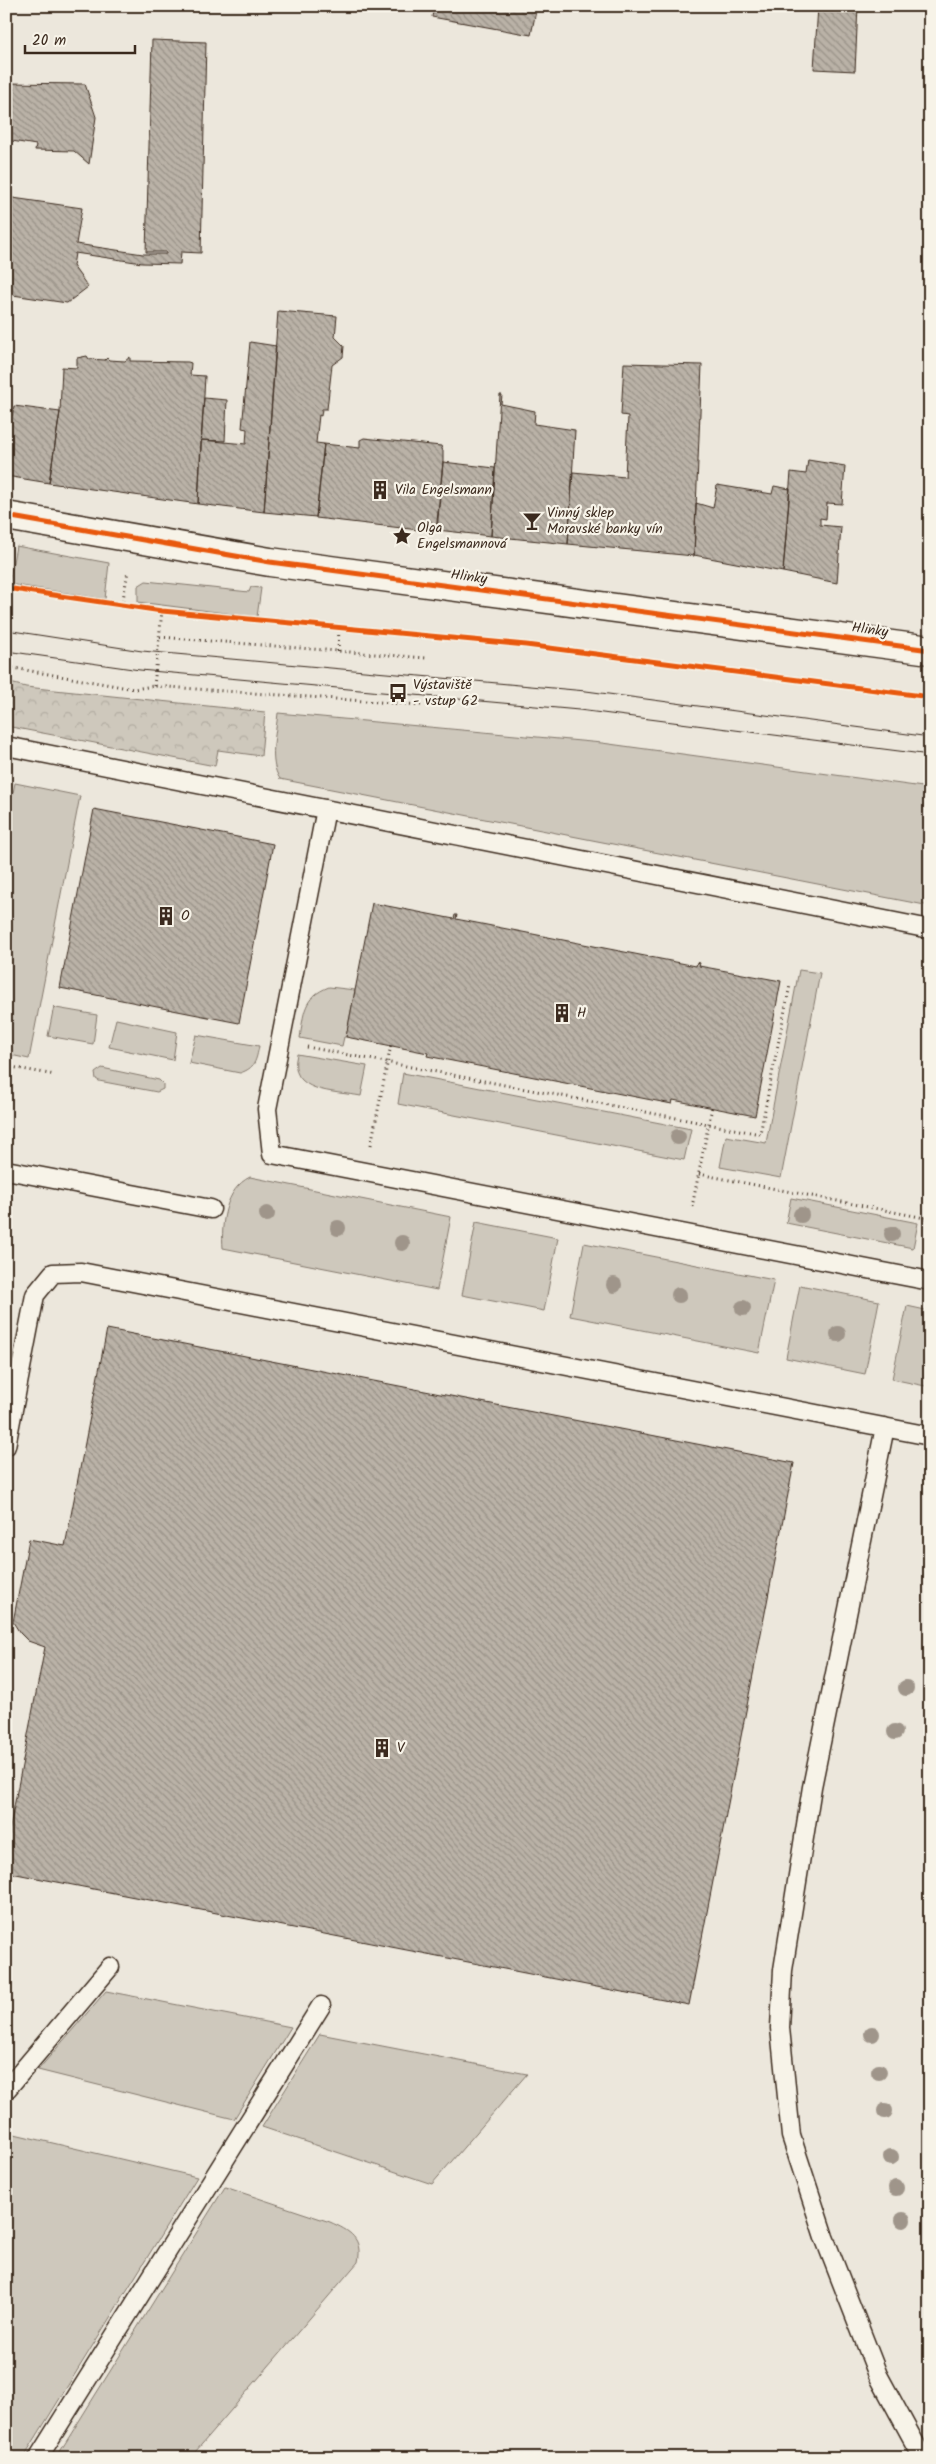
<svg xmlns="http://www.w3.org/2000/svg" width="936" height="2464" font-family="Kalam,sans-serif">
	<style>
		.green { fill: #cec8bc; stroke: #84796d }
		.forest { fill: url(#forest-crowns); stroke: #84796d }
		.building { fill: url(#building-back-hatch); stroke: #3b2a1e }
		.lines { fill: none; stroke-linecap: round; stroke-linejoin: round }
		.service-casing { stroke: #3b2a1e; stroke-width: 21 }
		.tertiary-casing { stroke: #3b2a1e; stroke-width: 31 }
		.path { stroke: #3b2a1e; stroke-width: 3; stroke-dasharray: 1 4; stroke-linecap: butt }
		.service { stroke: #f7f3e8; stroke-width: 18 }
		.tertiary { stroke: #f7f3e8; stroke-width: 28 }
		.tram { stroke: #3b2a1e; stroke-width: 1 }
		.cycleway-casing { stroke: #f7f3e8; stroke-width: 8 }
		.cycleway { stroke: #e8590c; stroke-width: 5 }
		.tree { fill: #9f958a }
		.labels { text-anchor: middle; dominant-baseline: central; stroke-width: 4.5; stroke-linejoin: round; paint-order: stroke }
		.poi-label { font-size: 14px; fill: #3b2a1e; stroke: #f7f3e8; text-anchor: start }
		.street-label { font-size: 14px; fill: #3b2a1e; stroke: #f7f3e8 }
	</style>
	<defs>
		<pattern id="forest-crowns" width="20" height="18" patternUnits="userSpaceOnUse" patternTransform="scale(1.25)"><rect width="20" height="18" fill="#cec8bc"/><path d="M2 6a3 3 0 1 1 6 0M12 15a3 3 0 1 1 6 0" fill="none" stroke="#b2aca1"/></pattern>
		<pattern id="building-back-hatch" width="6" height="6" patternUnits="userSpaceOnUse" patternTransform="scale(1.25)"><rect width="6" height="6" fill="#bab2a7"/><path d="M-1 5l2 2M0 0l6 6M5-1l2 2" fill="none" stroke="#989187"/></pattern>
	</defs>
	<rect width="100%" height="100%" fill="#ece7dc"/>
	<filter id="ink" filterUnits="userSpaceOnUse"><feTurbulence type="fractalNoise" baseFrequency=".02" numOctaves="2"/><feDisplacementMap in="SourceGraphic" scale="10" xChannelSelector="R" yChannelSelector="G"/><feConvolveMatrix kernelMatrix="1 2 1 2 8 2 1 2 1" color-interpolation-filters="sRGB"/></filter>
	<g filter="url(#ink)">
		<path class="green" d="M16,546L109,563L105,599L9,584Z
			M146,581L249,592L251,587L261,588L257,617L138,602V586Z
			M278,713L602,743L930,788V906L280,779C268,761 276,734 278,713Z
			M15,783L80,796L29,1059L6,1054V817H8Z
			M799,970L820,973L781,1178L720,1167L726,1136L766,1143Z
			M329,987L355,990L346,1037H344L342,1046L300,1038C304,1013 303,997 329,987Z
			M54,1006L56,1008L97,1015L93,1044L48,1036Z
			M116,1019L177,1032L173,1060L109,1047Z
			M196,1035L259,1046C256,1061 255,1068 240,1073L189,1063Z
			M297,1054L367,1066L361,1096C334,1091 287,1093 297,1054Z
			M102,1068L159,1080L163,1084V1089L157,1092L99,1081L96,1079L95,1073Z
			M403,1073L691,1129L684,1160L398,1104Z
			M250,1177L451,1217L437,1290L223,1248C221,1224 225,1189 250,1177Z
			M791,1198L918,1223L913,1248L786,1223Z
			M476,1222L558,1238L544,1311L462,1295Z
			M584,1243L774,1280L759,1353L570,1316Z
			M800,1285L879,1301L865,1374L786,1358Z
			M907,1306L930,1311V1387L892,1379Z
			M106,1991L291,2027L234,2119L38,2070Z
			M320,2034L527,2074L432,2184L262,2127Z
			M6,2132L197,2177L23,2458H6Z
			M225,2187L330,2222C350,2231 363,2238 358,2262L190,2458H56Z"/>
		<path class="forest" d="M6,682L26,687L265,712L261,756L218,750L215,766L6,726Z"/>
		<path class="building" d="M434,6H537L531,35L432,17Z
			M818,6H858L855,71L814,69Z
			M152,40L206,42L201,253L181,252L180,264L142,263L75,253L73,266L88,287L67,303L6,294V197L82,208L76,244L143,254H166V252H146Z
			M6,83L85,84L96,117L89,164L74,151L35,150L36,145L6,140Z
			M278,311L337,316L335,337L344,346L343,357L332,365L327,409H322L321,416L319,415L316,443L324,444L316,517L264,512Z
			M250,342L276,346L264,512L198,504L201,440L246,444L247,429L242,428Z
			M87,356L89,359L105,360L107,358L109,360L125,361L130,357V361L188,362L191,363L190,375L205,376L198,504L49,483L60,412L62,367L77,368V358Z
			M624,363L702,365L694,556L568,544L573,472L625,477L628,416L621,415Z
			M500,395H502L501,404L535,411L534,424L575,430L568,544L491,536Z
			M204,398L227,400L225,441L201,440Z
			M14,406L60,412L49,483L6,476V415L12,416Z
			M364,438L441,446L443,451V462L436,532L316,518L324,444L360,448V440Z
			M808,460L845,466L842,504L827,503L826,519L820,518V525L841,527L837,583L783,572L791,472L806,474Z
			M443,462L495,468L491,536L437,530Z
			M717,485L772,494L774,486L790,489L783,572L694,555L696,503L713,508Z
			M94,809L273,844L239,1023L60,988Z
			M372,903L454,919L455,915H457L456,919L696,966L697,962L700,963L699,966L781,981L755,1116L673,1100L672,1104L427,1056L428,1053L346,1037Z
			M107,1329L794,1463L689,2005L6,1872V1848L45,1647L28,1641L20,1633L13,1622L29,1539L65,1546Z"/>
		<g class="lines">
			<g class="service-casing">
				<path id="service" d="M6,746L930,929
					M326,809L267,1109L272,1154L930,1281
					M6,1170L211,1209
					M885,1427L812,1787L783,1970L780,2028L791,2136L824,2237L878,2375L923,2458
					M6,1446L35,1295L53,1273L81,1272L930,1436
					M6,2090L110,1967
					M38,2458L321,2006"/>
			</g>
			<g class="tertiary-casing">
				<path id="tertiary" d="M6,516L270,562L930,650"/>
			</g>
			<path class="path" d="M6,588L162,611L526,645L930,697
				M122,605L128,571
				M160,637L426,658
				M338,651L339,628
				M6,677L8,667L134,689L154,686L421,705
				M154,686L162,611
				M307,1047L760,1134L790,985
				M6,1066L55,1075
				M371,1145L391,1045
				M699,1174L930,1219
				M692,1207L712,1107"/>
			<use href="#service" class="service"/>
			<use href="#tertiary" class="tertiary"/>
			<path class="tram" d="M6,630L142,651L586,691L930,737
				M6,651L140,670L579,710L930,755"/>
			<g class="cycleway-casing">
				<path id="cycleway" d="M6,516L270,562L930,650
					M6,588L162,611L526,645L930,697"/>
			</g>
			<use href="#cycleway" class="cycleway"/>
		</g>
		<g class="tree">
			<circle cx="678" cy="1137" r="8"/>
			<circle cx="267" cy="1214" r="8"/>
			<circle cx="801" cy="1215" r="8"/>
			<circle cx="338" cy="1228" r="8"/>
			<circle cx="892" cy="1234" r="8"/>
			<circle cx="402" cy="1243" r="8"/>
			<circle cx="614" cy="1285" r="8"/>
			<circle cx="679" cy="1295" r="8"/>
			<circle cx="743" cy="1308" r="8"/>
			<circle cx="838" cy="1334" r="8"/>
			<circle cx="906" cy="1688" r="8"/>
			<circle cx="895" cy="1732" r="8"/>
			<circle cx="872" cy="2034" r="8"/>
			<circle cx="879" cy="2072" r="8"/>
			<circle cx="885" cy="2111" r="8"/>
			<circle cx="891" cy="2157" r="8"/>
			<circle cx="896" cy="2188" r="8"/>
			<circle cx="903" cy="2220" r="8"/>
		</g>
	</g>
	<defs>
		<g id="building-bare" transform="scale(1.5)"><path d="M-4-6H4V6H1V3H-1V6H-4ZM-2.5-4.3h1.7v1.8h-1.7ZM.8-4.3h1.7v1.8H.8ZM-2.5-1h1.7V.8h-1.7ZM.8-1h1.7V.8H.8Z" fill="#3b2a1e" stroke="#f7f3e8" stroke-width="2.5" paint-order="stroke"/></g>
		<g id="bar-bare" transform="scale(1.5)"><path d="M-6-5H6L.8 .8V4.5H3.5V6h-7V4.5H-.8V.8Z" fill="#3b2a1e" stroke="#f7f3e8" stroke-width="2.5" paint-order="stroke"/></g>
		<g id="sight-bare" transform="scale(1.5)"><path d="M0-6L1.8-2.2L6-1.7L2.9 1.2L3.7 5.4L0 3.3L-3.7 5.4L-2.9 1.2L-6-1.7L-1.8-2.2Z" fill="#3b2a1e" stroke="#f7f3e8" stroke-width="2.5" paint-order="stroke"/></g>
		<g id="bus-bare" transform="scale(1.5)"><path d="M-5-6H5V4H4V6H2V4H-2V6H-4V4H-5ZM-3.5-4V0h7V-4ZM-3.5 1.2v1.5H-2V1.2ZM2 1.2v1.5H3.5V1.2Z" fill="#3b2a1e" stroke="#f7f3e8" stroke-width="2.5" paint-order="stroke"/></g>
	</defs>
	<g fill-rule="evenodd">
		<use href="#building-bare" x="380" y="490"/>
		<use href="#bar-bare" x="532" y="521"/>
		<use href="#sight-bare" x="402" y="536"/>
		<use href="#bus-bare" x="398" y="693"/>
		<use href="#building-bare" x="166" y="916"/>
		<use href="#building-bare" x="562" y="1013"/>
		<use href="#building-bare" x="382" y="1748"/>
	</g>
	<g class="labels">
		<g class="poi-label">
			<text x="395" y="490">Vila Engelsmann</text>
			<text x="547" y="513">Vinný sklep<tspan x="547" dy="16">Moravské banky vín</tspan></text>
			<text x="417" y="528">Olga<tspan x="417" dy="16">Engelsmannová</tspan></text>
			<text x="413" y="685">Výstaviště<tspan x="413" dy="16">- vstup G2</tspan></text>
			<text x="181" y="916">O</text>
			<text x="577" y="1013">H</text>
			<text x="397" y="1748">V</text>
		</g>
		<g class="street-label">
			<text transform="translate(469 577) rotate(8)">Hlinky</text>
			<text transform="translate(870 630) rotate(8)">Hlinky</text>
		</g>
	</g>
	<rect width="936" height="2464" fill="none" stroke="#f7f3e8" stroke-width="25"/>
	<rect x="12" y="12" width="911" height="2439" fill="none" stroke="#3b2a1e" stroke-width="2" filter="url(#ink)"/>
	<path d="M25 45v8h110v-8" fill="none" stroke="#3b2a1e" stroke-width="2.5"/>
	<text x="32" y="45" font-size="15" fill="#3b2a1e" stroke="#f7f3e8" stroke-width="4" paint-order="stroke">20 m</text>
</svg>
